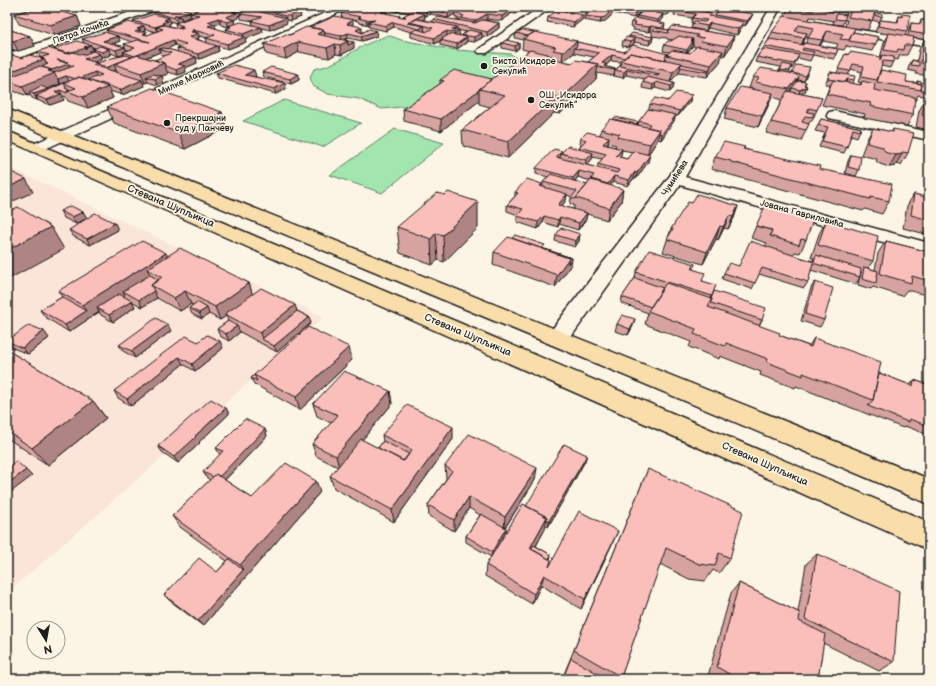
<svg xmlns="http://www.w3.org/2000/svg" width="936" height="686" font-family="'Balsamiq Sans',sans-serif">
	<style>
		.built { fill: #fbe4d8 }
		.green { fill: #a3e5af; stroke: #608066 }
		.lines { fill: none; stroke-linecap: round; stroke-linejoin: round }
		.minor-casing { stroke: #1c1c1c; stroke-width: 3 }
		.major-casing { stroke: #1c1c1c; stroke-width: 3 }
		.minor { fill: #fcf5e5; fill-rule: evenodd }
		.major { fill: #f9ddab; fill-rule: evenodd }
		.wall { fill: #d7a3a1; stroke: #1c1c1c; fill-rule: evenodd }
		.shaded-wall { fill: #af8583; stroke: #1c1c1c }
		.building { fill: #fabebb; stroke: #1c1c1c; fill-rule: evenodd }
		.poi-dot { fill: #1c1c1c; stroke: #fcf5e5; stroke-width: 1.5 }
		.labels { text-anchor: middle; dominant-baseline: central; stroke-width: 3.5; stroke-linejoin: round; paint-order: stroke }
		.far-street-label { font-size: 9px; fill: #1c1c1c; stroke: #fcf5e5 }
		.far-poi-label { font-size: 9px; fill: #1c1c1c; stroke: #fcf5e5; text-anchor: start }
		.street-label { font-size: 10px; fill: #1c1c1c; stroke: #fcf5e5 }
	</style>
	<rect width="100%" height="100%" fill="#fcf5e5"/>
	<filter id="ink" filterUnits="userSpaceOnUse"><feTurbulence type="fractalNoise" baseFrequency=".025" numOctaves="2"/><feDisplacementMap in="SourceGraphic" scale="8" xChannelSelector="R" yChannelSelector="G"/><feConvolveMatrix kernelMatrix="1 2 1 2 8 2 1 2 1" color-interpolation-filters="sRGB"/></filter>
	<g filter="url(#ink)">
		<path class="built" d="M7,166L324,317L7,593Z"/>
		<path class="green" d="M388,35L401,40L456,50L511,54L522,62L511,74L410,106L382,109L359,99L328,94L313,86L310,77L314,69C332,66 344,57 359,48C368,43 379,39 388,35Z
			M284,100L361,123L323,147L243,121Z
			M395,129L444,143L382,193L330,175Z"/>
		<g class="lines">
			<g class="minor-casing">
				<path id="minor" d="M145,7H160L159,9L7,62V54Z
					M338,7H351L41,151H31L28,148L31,145Z
					M540,7H552L487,53H479L477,51L479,49Z
					M771,7H781L685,177L929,243V255L680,185L566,344L558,346L550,344L547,338L550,332L669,177Z
					M823,24L929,41V47L819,29L818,27L819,25Z
					M834,111L929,132V140L829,118L827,115L829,112Z"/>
			</g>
			<g class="major-casing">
				<path id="major" d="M7,109L929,479V504L550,344L57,140L7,118Z
					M7,131L929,522V550L7,140Z"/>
			</g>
			<use href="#minor" class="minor"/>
			<use href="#major" class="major"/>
		</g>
		<path class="wall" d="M38,7H75L60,12L77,16L81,26L54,35L19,24L14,14Z
			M135,7H148L142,9Z
			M179,7H216V8L215,9H217L216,7L322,8L309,13L301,11V14L300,15L301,17L291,21L286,20L287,23L270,30L262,28L263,32L245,39L246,42L228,49L218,46L219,51L200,59L196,58L197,63L185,68L186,72L178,75L168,72V74L162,76L164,82L157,85L148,82L145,83H143L144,86L122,95L110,91L113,98L88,108L68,101L66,97L63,96H62L64,100L50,105L39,101L38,100H37L32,98L30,95L28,96L10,90L7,85V55L21,58H41L40,57L37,52L53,50V49L84,43L82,39L108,33L106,30L134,23L133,21L155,15L154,12L179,8ZM258,10L259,11L265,13L266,14L255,11ZM240,15L241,19L253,21H252L253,25L235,24L234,20L238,18V16ZM191,16L192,17L182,21L181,20ZM170,21L176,23H175L176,28L170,26L169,24L171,23ZM220,23L221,25L228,27V28L226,29L227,32L216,29L215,25ZM145,29L156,32L148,35L143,32L145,31ZM199,36L207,38H206L207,43L197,39L199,38ZM118,37L132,42L124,44L126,50H129L127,51L125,47L113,44L120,41ZM175,45L179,47L177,48L178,52L167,49ZM92,47L95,48L93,49L94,52H89V51L93,50ZM160,52L161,55L165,56L155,60L146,58ZM111,53L118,56L124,54V55L97,63L94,62L102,59L101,56L105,57L111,55ZM116,70L118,73L113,71ZM69,81L49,90L48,89L60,84H61Z
			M378,7H448L447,8L455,9V12L473,11V10L455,7H525L515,14L511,13V14L502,21L487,19L485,20L499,23V28L487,37L482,36V38L474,42L467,41V42L457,49L440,45V41L435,44L411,37V32L394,27L386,31L369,27V25L359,23L358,21L342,18L341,13ZM387,9L397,12L400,11L410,13L403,16V17H400L387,13ZM431,14L448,18L455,14V17L461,20L433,19V22L422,20L425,19L424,16H426ZM457,30L466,32L462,35V36H459Z
			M591,7H677L667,15H663L662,19L659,23L664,29L669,30L673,26L734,36L731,46L724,56H721L720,62L707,77L679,73L670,82L674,83L673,89L670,92L655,88L652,90L642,88L643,82L645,79L626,75L623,78L614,76L615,70L620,66L621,62L611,61L606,65V67L615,69L614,76L597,73L596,79L560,114L554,113L508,158L463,146L462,130L490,107L479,104V101L441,131L404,121L403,109L440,84V80L492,79L529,51L522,49L523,40L515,38L516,33L577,41V42L624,52L668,54L670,52L663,51L664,45L673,40L667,39V38L652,36V31H650L648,32L633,30L634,28L630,27L631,22L636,19L637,16L643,11L640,10L639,13L634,18L614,13L604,22L600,23L584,20L585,16L586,14L587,10ZM693,44L694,45V47H696L690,53H687L692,47ZM574,53L594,57L588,62L572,63L563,61ZM548,55L552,56V58H548Z
			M695,7H710L709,11L751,18L745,26L743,25L742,27L737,35L708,28L706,31L691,28L693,23H691L692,18L674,15L675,10Z
			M727,7H759L756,11Z
			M788,7H850L849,8L861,10L862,7H877L875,13L882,17L880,20L897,22L899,16L901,17L902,14L907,31L905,36H908L909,28L911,23L919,24L921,20H924L926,16L929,17V40L914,38L912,45L907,55H900L898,60L894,59L890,68L881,66L877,79L881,70L906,82L916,83L917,81L929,84V97L918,95L915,101H914L913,115L907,126L864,118L865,114L822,105L830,85L825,84L830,72L837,73L845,54L880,58L884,43L889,34L875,32L879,22L872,20L868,30L855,28L853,32L879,37L872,51L846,46L847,45L844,50L838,49L834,59L813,55L810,61L798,58L792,69H791L789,73L792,74L810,67L804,81L798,80L797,82H806L805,85V92L801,94L822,98L812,121H810L801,141L766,133L771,122L782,100L772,97L769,104L758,127L724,119L727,108L753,89V88H749L753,77L779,71L781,67L755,62L757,57L768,41L772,32L785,16ZM838,12L847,13L846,15L837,14ZM810,17L834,21V20L833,24L842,25L845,20H847L845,26L809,20ZM806,37H808L806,43L803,45H802ZM823,41L838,44L836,48L820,46ZM851,69L862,72L858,82L861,83L860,85L853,84L854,80L848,75Z
			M548,17L583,19L573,27L547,22Z
			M353,25L362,32L376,31L377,36L362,41L348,38L345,40L348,41L354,48L341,55L336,54L329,58L299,52L286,59L266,54L264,44L310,27Z
			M7,29L30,36L35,46L18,51L7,48Z
			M629,36L653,37L652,42L649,45L634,42V44L629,47L622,46L623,40L629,37Z
			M924,40H929V76L916,74V72L908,70L909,66L912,60L917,61L919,50Z
			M502,43H519V48L515,51L502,48Z
			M262,72L298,74L299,80L291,84L264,77Z
			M216,73L256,76H254L286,89L276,94L218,78Z
			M692,95L690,101L678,116H675L674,121L661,140L658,139L657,141L648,155V162L636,179L634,178L628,186L613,182L610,186L623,189L621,202L607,220L587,214L586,219L578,230L559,224L558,227L543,222L538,229L517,222V216L518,215L507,211V205L515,196V192L542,184V187H543V182L548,177L536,174V168L562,151V152L579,149V147L581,145L580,144L581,138L600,135L601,129L638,122L637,125H638L639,121L649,109L650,104ZM608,143L616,145L615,147L607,145ZM622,150L633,152L627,159L619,157L621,155ZM592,157L602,159L598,164L597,168L587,165L592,159ZM578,177L590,181L587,185L575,181ZM567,195L572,197L571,198L570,204L574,205V209L562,206L566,200Z
			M925,100L929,101V130L916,127L919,111Z
			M107,107L222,112L226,128L185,149L114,123Z
			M821,119L861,128L857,137L851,135L847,147L844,153L819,147L825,133L815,131Z
			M873,128L892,132L893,129L908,153L901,165L896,164L895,166L889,167L880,164L876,161L877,159L861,155L867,139Z
			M745,147L744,149L819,169L889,201L882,214L865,209L863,211L727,174V173L711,169L715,157Z
			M851,155L859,170L856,176L845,173L848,161Z
			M914,194L929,198V235L903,228L907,206Z
			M692,203L738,206L734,218L728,229L724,228L718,240L716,239L703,264L663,252L671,229Z
			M60,211L83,212L87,218L76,224L64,218Z
			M826,221L873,261L868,268L875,270L878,253L886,241L929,252V296L907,290L902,296L873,287L871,289L858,285L860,274L861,272L860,277L856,284L811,270L808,282L804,288L759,274L752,289L722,279L724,273L739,266L765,246L767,243L751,238L756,226L806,240L800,253L795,252L793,255L813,261L814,258H811L819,234Z
			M397,227L478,228L444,262L438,260L432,265L400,253Z
			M69,230H118L90,245L73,236Z
			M580,234L579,241L575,247L555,241L556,235Z
			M544,249L572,258L571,265L555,287L493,265L494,252Z
			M167,256L249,283L252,294L297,311L309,317L311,323L277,352L240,332L229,341L220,336L217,329L228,321L226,316L220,320L209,314L202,319L192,314L189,308L193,305L191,304L180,311L157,298L142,307L132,301L135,307L113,322L101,315L99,312L69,332L45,317L40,310L62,297L58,291Z
			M695,264L693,269L703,281L714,291L762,320L759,326L779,335L809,346L814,338L879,373L910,385L914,380L929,385V435L905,426L903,428L796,386L795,388L760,375L761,372L720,356L719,359L689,347L691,342L645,324L648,313L621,303L622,297L635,278L636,272Z
			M815,282L824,320L820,327L801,321L811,288Z
			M617,324L633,326L628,335L615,331Z
			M171,331L135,358L123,351L119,345Z
			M49,338L28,354L13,348L7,341Z
			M198,342L223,348L195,371L183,364L131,406L118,398L114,391Z
			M7,350L93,401L106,418L48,465L7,438Z
			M352,360L300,410L254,384L251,378L254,375Z
			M390,391L392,404L362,440L378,448L383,441L382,435L453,439L394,522L334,488L330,476L338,467L316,456L312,444L331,423L317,416L313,404Z
			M226,408L229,414L199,442L200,443L178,463L162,452L158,446Z
			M265,429L267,436L225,480L252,498L316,481L320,492L203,626L169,600L164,595L217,572L227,561L180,527L172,516L210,480L207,478L203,472L220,455L216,448Z
			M585,461L548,527L546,526L545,529L536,546L551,555L550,560V564L613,542L581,609L541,585L532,604L485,576L486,565L491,557L466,542V536L480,515L469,508L454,531L429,516L428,505L446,479V478L445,466L535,480L505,528L506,532L526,506Z
			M648,469L730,558L719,573L713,570L705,581L689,579L660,564L621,677L619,679H562Z
			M817,554L894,662L879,671L823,643L818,679H714L708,676L731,593L739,583L798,612L806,564Z"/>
		<path class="shaded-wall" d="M52,7H75L55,13Z
			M141,7H148L142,9Z
			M252,7H258V10L247,14L246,9Z
			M311,7H322V8L309,13L308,8Z
			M398,7H400V11L397,12V8Z
			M518,7H525L515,14V9Z
			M673,7H677L667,15L668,11Z
			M710,7L709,11L705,16L706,11Z
			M614,8V13L604,22L600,23L601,18Z
			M243,9L244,13L240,14V15L238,16V18L234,20L235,25L228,26L226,17L232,12Z
			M387,9V14L381,12Z
			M431,9V14L426,16V11Z
			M455,9V14L448,18V13Z
			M640,9L639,13L634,18L635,13Z
			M301,10V14L300,15L301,17L291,21L290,16L296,11Z
			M512,10L511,14L502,21V16Z
			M191,11V13H190L191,16L182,20L180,15Z
			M424,14L425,19L415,23L410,22L411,26L407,23Z
			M487,14V19L475,26V21Z
			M663,14L662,19L657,25L658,20Z
			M753,14L751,18L745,26L747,21Z
			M583,15V19L573,27L574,22Z
			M77,16L81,26L54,35L50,25Z
			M180,16L182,21L177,23L175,18Z
			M169,18L171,23L169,24L170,26L156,27L158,31L157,32L155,27L164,20Z
			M218,18L220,23L215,25L216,29L208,26V22Z
			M286,18L287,23L270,30L269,25Z
			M375,19L368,22L369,25H367L366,20Z
			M353,20V25L348,29L347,24Z
			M393,22L394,27L386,31V26Z
			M744,22L742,27L737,35L738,29Z
			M499,23V28L487,37V32Z
			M710,23L708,28L706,31L707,26Z
			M665,24L664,29L661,32H660L661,28Z
			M144,26L145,31L142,32L137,37V29Z
			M424,26L425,31L420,34L419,29Z
			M651,26L650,31L648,32L649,27Z
			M261,27L263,32L245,39L246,42L228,49L227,44L244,37L243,34Z
			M362,27V32L356,35V30Z
			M457,27V32L459,30L460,36L455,38V33L452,30Z
			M194,30L195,34L198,33L199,38L190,42L189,37L191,32Z
			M324,30L326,40L317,34Z
			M376,31L377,36L362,41L361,36Z
			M447,31V36L435,44L434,38Z
			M827,31L823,41L817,50L822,40Z
			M348,33V38L342,41L341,36Z
			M482,33V38L474,42V37Z
			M807,33L803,43L800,48L804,38Z
			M30,36L35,46L18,51L13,41Z
			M118,36L120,41L106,46L103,41Z
			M734,36L731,46L724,56L727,46Z
			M467,37V42L457,49V44Z
			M653,37L652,42L649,45L650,40Z
			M635,39L634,44L629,47L630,42Z
			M693,39L692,43L693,41L692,47L685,55L687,50L691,41Z
			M173,40L175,45L163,51L159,49L160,52L137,61L135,56Z
			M348,41V45L354,42V48L341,55L340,45Z
			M577,41V48H574V53L562,62L563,52Z
			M297,42L299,52L286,59L284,49Z
			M519,43V48L515,51V46Z
			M335,44L336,54L329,58L327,48Z
			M91,45L93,50L89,51L90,54L70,58L67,53Z
			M217,46L219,51L200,59L198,54Z
			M125,47L127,52H123L124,54L118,56L116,50Z
			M109,49L111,55L105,57L102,52Z
			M723,51L720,62L707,77L711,65Z
			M100,54L102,59L87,65L84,59Z
			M612,55L611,61L606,65V69L604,67L602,69V63Z
			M196,57L197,63L185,68L186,72L178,75L176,70L178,64Z
			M44,59L49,70L17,82L12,71Z
			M97,63L100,69L93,65Z
			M164,63L168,74L162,76L164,82L157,85L155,79L146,77L148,82L145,83L141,73Z
			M682,63L679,73L670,82L673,72Z
			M68,64L71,69L56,75L60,84L34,94L29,92L30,95L28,96L22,86L48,71Z
			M114,64L116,70L108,73L106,68Z
			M598,64L596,79L560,114L562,98Z
			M627,69L626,75L623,78L624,72Z
			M254,70L256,76L247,80L245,75Z
			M95,72L97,78L84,83L78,79Z
			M298,74L299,80L291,84L290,79Z
			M66,76L69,81L61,84L58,79Z
			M799,77L795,87L792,88L790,94L785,100L789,89Z
			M142,80L144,86L122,95L120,90Z
			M656,82L655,88L652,90L653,85Z
			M806,82L804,88L807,86L805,92L798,96L800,90Z
			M285,83L286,89L276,94L274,89Z
			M674,83L673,89L670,92L671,86Z
			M108,87L113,98L88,108L83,97Z
			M48,89L51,94L36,96L38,100H37L34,94Z
			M60,90L64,100L50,105L47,100L55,92Z
			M479,90V101L441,131V119Z
			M773,93L769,104L758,127L762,116Z
			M692,95L690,101L678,116L680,111Z
			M556,97L554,113L508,158V142Z
			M222,112L226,128L185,149L179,133Z
			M676,115L674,121L661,140L662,134Z
			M660,130L657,141L647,156L650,144Z
			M609,137L608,144L602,150L603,144Z
			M622,149L621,155L615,162L616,156Z
			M562,151V153H561L560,158L556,157Z
			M593,153L592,159L585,167L586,160Z
			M902,154L895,166L889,167L896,155Z
			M650,155L648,162L636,179L637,173Z
			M579,171L578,177L572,184L573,178Z
			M635,172L634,178L628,186L629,180Z
			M614,176L613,182L607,190L608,184Z
			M26,179L33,192L7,204V188Z
			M623,189L621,202L607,220L609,208Z
			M567,194L566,200L558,211V205Z
			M478,202V228L444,262L443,235Z
			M738,206L734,218L728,229L733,217Z
			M83,212L87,218L76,224L72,217Z
			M587,213L586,219L578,230L579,223Z
			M544,216L543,222L538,229V222Z
			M729,216L724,228L718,240L723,227Z
			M560,217L559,224L558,227V220Z
			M115,223L118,230L90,245L87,239Z
			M720,226L716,239L703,264L707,252Z
			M51,227L64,249L7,280V250Z
			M436,233L438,260L432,265L431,239Z
			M580,234L579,241L575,247L576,241Z
			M166,253L172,265L147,269L152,278L123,291L125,295L101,311L97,308L99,312L69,332L65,325L86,311L82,305Z
			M569,258H572L571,265L555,287L557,275Z
			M249,283L253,296L225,314L226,316L220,320L215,307Z
			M154,291L157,298L142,307L139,300Z
			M185,291L191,304L180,311L174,298Z
			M132,301L135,307L113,322L109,315Z
			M295,305L299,317L262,339L260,333Z
			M207,308L209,314L202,319L199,313Z
			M309,317L311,323L277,352L274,346Z
			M635,319L633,326L628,335L630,329Z
			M168,325L171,331L135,358L132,351Z
			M237,326L240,332L229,341L226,334Z
			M44,331L49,338L28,354L22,348Z
			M220,341L223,348L195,371L192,364Z
			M349,347L352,360L300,410L296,397Z
			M179,357L183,364L131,406L127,399Z
			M390,391L392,404L339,468L336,456Z
			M93,401L106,418L48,465L32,448Z
			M226,408L229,414L199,442L200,443L178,463L174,457L195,436Z
			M453,427V439L394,522L392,510Z
			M265,429L267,436L220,485L216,479Z
			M587,455L585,461L548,527L549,521Z
			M537,468L535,480L504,529L505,517Z
			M26,470L32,476L7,495V484Z
			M316,481L320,492L203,626L198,621L243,570L240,565Z
			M469,497V508L454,531V520Z
			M547,517L545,529L531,555L530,548Z
			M506,528V534L491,557L492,552Z
			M618,531L613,542L581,609L585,599Z
			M544,575L541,585L532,604L534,594Z"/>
		<path class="building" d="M39,7H44L77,16L50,25L14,14Z
			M170,7H177L191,11L180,15H174L180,16L175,18L154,12Z
			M186,7H208L223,11L227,9L220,7H252L246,9H243L232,12L237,13L226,17L234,20L227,22L220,20L222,19L218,18L208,22L215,24L208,26L245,37L227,44L206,38L215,35L192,30H194L191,32L198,33L189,37L217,46L198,54L177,48L186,44L173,40L135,56L123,52L135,48L124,44L138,40L150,42L106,30L128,22L144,26L137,29L141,30L135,32H147L143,34L147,35L163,29L156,27L164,25L181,29L184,28L179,27L183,26L175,23L199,15L190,13L198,10Z
			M261,7H289L301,10L296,11L300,12L290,16H285L265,10L272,8H264Z
			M302,7H311L308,8Z
			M354,7H377L387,9L381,12L400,16L398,17H406L403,16L413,11L424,14L407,23L424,26L419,29L393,22L386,26L368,22L375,19L366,20L358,18L361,17L341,13Z
			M406,7H444L455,9L448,13L431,9L426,11Z
			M474,7H499L512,10L502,16L487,14L475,21L461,18L464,16L455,12L461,9L474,12L479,9L473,8Z
			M503,7H518L515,9Z
			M591,7H632L640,9L635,13L614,8L605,17L601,18L585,16L592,11L587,10Z
			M648,7H673L668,11H657L655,13L663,14L658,20L637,16Z
			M679,7H710L706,11H699L712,13L709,16L744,22L738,29L710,23L707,26L692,23L695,21L705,22L707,20L692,18L696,14L675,10Z
			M713,7L753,14L747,21L715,15L718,12L709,11Z
			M788,7H839L837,12L814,8L813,11Z
			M839,7H850L849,8Z
			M863,7H877L872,21L848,17L851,11L848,10L849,8L862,10Z
			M249,9L286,18L269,25L252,21L262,17L240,14Z
			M558,10L583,15L574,22L548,17Z
			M875,13L882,14V17L874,15Z
			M154,14L169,18L164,20L168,21L162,23L164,24L155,27L133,21Z
			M837,14L846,15L844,20L835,19Z
			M902,14L910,15L907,31L878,26L880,20L898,22L899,16L902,17Z
			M335,16L353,20L347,24L362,27L356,30L362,33L369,29L376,31L361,36L348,33L341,36L325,33L324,30L310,27Z
			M784,16L855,28L849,40L840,39L843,34L827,31L822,40L808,38L814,28L799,25L795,31L807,33L804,38L772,32Z
			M926,16L929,17V35L910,32L911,23L921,24V20H925Z
			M437,17L475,23L482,20L499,23L487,32L433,19Z
			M636,18L665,24L661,28L651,26L649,27L634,25L636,23L631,22Z
			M417,19L457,27L452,30H459L455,33L447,31L434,38L411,32L417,29L426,32L433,28L410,22Z
			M241,22L261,27L243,34L226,29L231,27L228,26Z
			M673,26L734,36L727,46L701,41L704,38L696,37L698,35L669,30Z
			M306,27L324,30L317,34L348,41L340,45L335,44L327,48L297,42L284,49L264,44L286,34L290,35Z
			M655,28L669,30L668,33L653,30Z
			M7,29L30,36L13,41L7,40Z
			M469,30L482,33L474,37L462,35Z
			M522,30L534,32L528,36L516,33Z
			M105,32L118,36L103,41L125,47L116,50L82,39Z
			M535,32L577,41L563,52L553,50L556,47L523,39Z
			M853,32L879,37L875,45L849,41Z
			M632,33L653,37L650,40L629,36Z
			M889,33L914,37L912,45H904L903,50L898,49L897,52L884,50Z
			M450,34L467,37L457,44L440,40Z
			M679,36L693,39L691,41H693L687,50L664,45L668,41H671Z
			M627,37L635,39L630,42L623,40Z
			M770,39L803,45L804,43L838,49L836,54L803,48L802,50L814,52L812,55L764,46Z
			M506,40L519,43L515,46L502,43Z
			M924,40H929V65L921,63Z
			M77,41L91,45L84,47L87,48L67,53L53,49Z
			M348,41L354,42L348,45Z
			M577,42L624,52L633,45L668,54L666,55L665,60L630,53L625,58L612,55L602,63L606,64L604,66L615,69V70L598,67V64L588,62L599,53L574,48L577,46Z
			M100,46L109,49L102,52L93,49Z
			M697,46L723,51L711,65L666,55L672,50L690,53Z
			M48,48L67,54L73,52L83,55L93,51L100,54L84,59L97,63L93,65L142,80L120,90L101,83L99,84L88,80L102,75L95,72L81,78L79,77L76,79L66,76L58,79L57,78L54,73L74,66L68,64L52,70L41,67L48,64L46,63L44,59L40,58L49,55L37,52ZM57,60L68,62L66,63Z
			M164,48L196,57L178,64L185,66L176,70L166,66L164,63L155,60L171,53L159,49Z
			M763,49L799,55L794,64L757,57Z
			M530,50L548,54L545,57L572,63L576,60L598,64L562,98L556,97L508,142L462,130L505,95L479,89Z
			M850,52L880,57V61L882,55L894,57L893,62L883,61L877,80L861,77L864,66L853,64L850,71L838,69L845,54L848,55Z
			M630,53L682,63L673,72L621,61Z
			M9,54L21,58L30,55L44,59L12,71L7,70V55Z
			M126,55L132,57L106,68L97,63L112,58Z
			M137,55L164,63L141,73L114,64Z
			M912,60L919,62V66L911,65Z
			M681,64L710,70L708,72L680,67Z
			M783,64L792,66L790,71L780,70Z
			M234,65L254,70L245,75L285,83L274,89L216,73Z
			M796,65L810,67L806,76L792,73Z
			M40,66L52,70L48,71L55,73L22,86L7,80V78Z
			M620,66L660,74L658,76L627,69L624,72L615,70Z
			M271,67L298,74L290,79L262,72Z
			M761,68L795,74L799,77L789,89L755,82L759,78L753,77Z
			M454,70L492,79L479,89V90L441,119L403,109L444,81L440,80Z
			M881,70L907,75L906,82L922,84L921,90L877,82Z
			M830,72L855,76L854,80L847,79L846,82L828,79Z
			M153,74L162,76L155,79L146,77Z
			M79,77L108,87L83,97L67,91L76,88L64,83Z
			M647,77L674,83L671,86L656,82L653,85L643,82Z
			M833,80L861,85L862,81L875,84L874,90L915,97L913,115L870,106L871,103L827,94Z
			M798,81L806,82L804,85L807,86L800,90L792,88Z
			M917,81L929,84V91L921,90L922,84L917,83Z
			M64,83L66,88H65L70,90L67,91V93L60,90L55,92L61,94L47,100L36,96Z
			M41,86L48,89L34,94L29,92Z
			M740,87L773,93L762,116L727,108Z
			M152,88L222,112L179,133L107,107Z
			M787,91L822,98L817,110L809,108L807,112L814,113L812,117L805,116L802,122L809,124L806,130L771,122Z
			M676,92L692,95L680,111L650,104L655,98L668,101Z
			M925,100L929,101V117L922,115Z
			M648,109L676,115L662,134L659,133L660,130L648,127L650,124L639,121Z
			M615,117L638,122L636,124L613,119Z
			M610,119L660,130L650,144L617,137L620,134L601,129Z
			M821,119L861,128L860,131L853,129L847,147L822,141L828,127L818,125Z
			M873,128L893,132V129L914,133L908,153L902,152V154L896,155L887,153L883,149V147L867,143Z
			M587,132L609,137L603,144L622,149L616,156L627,159L633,151L650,155L637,173L635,172L629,180L614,176L608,184L591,179L594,175L579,171L573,178L536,168L554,149L562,151L556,157L617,173L619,170L598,164L606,154L579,147L586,140L581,138Z
			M724,142L745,147L743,149L820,166L819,169L892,184L889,201L871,197L870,199L731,162V161L715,157Z
			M568,146L593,153L586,160L561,153Z
			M851,155L861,157L859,170L848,167Z
			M7,170L26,179L7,188Z
			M551,174L587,185L576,198L575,199L571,198L577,191L543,182Z
			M527,179L542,184L540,186L567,194L558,205L587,213L579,223L560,217L558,220L544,216L538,222L517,216L523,209L507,205L518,193L515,192Z
			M591,180L623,189L609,208L576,198Z
			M448,192L478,202L443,235L436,233L431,239L397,227L437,193L445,195Z
			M697,194L738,206L733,217L729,216L723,227L720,226L707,252L667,239L673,229H671L688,202L692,203Z
			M914,194L929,198V220L911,215Z
			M766,204L814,217L806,240L801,239L799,245L770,236L772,230L756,226Z
			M71,206L83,212L72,217L60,211Z
			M18,207L51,227L7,250V212Z
			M95,213L115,223L87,239L69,230Z
			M826,221L878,236L873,261L818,245Z
			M561,228L580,234L576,241L556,235Z
			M515,235L545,245L542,248L572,258L568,264L569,258L512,238Z
			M508,237L569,258L557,275L494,252Z
			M142,241L166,253L82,305L58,291Z
			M750,241L814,262L816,255L861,269L860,277L813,263L808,282L762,268L755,283L724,273L729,263L739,266Z
			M886,241L929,252V281L912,276L911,283L880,274Z
			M180,248L249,283L215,307L185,291L174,298L151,285L162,277L147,269Z
			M649,250L695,264L692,269L705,273L702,281L716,285L712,296L636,272Z
			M864,267L878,271L876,283L862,279Z
			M150,275L159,280L151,285L154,291L139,300L123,291Z
			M635,278L663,288L651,307L622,297Z
			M815,282L833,288L824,320L805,314Z
			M666,283L712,299L708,307L780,333L779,335L811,347L814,338L881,362L873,400L803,373V376L767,362L768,359L726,343L725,346L694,334L696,329L648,311Z
			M261,288L295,305L260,333L225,314Z
			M714,291L766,308L762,320L711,303L712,299H711Z
			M119,294L132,301L109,315L97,308Z
			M62,297L86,311L65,325L40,310Z
			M197,302L207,308L199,313L189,308Z
			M297,311L309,317L274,346L262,339Z
			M622,315L635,319L630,329L617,324Z
			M156,318L168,325L132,351L119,345Z
			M228,321L237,326L226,334L217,329Z
			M29,325L44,331L22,348L7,341Z
			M308,327L349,347L296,397L254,375Z
			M207,335L220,341L192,364L179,357L127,399L114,391L186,336L198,342Z
			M7,350L93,401L32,448L7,431Z
			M344,371L390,391L336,456L312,444L338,415L313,404Z
			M879,373L913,386L914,380L929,385V426L909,419L908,422L868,406L873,400Z
			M254,375L257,381L251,378Z
			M211,399L226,408L195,436L196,437L174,457L158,446Z
			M407,405L453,427L392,510L330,476L361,439L403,461L412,450L382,435Z
			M245,419L265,429L219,477L216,474L213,477L203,472L223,451L216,448Z
			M469,434L537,468L505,517L469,497L454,520L428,505L452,471L445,466Z
			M383,441L409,454L404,461L378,448Z
			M564,444L587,455L549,521L547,520V517L526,506Z
			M16,461L26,470L7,484V468Z
			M286,463L316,481L240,565L172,516L216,474L252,498Z
			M648,469L743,511L730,558L719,553L715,566L699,564L666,548L621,677L574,650Z
			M523,504L547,517L530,548L551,560L549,567L579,511L618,531L585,599L544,575L534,594L486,565Z
			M481,514L506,528L492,552L466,536Z
			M534,545L551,555L549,559L531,549Z
			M817,554L899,591L894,662L805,619Z
			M199,558L217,572L229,559L243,570L198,621L164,595Z
			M739,583L800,613L799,621L825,634L818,679H738L717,667Z
			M571,658L607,679H565L563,678Z"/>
	</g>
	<g class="poi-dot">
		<circle cx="484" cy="66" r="4"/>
		<circle cx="531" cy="100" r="4"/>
		<circle cx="167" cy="123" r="4"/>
	</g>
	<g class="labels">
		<g class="far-street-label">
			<text transform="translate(81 32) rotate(-19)">Петра Кочића</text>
			<text transform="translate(191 78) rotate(-25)">Милке Марковић</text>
			<text transform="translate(675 178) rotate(-57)">Чумићева</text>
			<text transform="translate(802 214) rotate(15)">Јована Гавриловића</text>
		</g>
		<g class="far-poi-label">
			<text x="492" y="61">Биста Исидоре<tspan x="492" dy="10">Секулић</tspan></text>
			<text x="539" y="95">ОШ „Исидора<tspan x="539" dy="10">Секулић”</tspan></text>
			<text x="175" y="118">Прекршајни<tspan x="175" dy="10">суд у Панчеву</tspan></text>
		</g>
		<g class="street-label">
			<text transform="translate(171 206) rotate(23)">Стевана Шупљикца</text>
			<text transform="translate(468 335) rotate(23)">Стевана Шупљикца</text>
			<text transform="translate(765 464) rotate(24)">Стевана Шупљикца</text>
		</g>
	</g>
	<rect width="936" height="686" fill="none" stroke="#fcf5e5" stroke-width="24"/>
	<rect x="12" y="12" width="912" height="662" fill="none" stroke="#1c1c1c" stroke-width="1.5" filter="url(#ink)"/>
	<g transform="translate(46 640) rotate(169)"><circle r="19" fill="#fcf5e5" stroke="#a29e95"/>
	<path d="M0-3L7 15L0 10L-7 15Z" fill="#1c1c1c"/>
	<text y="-6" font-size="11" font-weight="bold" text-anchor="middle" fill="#1c1c1c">N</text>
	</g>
</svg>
